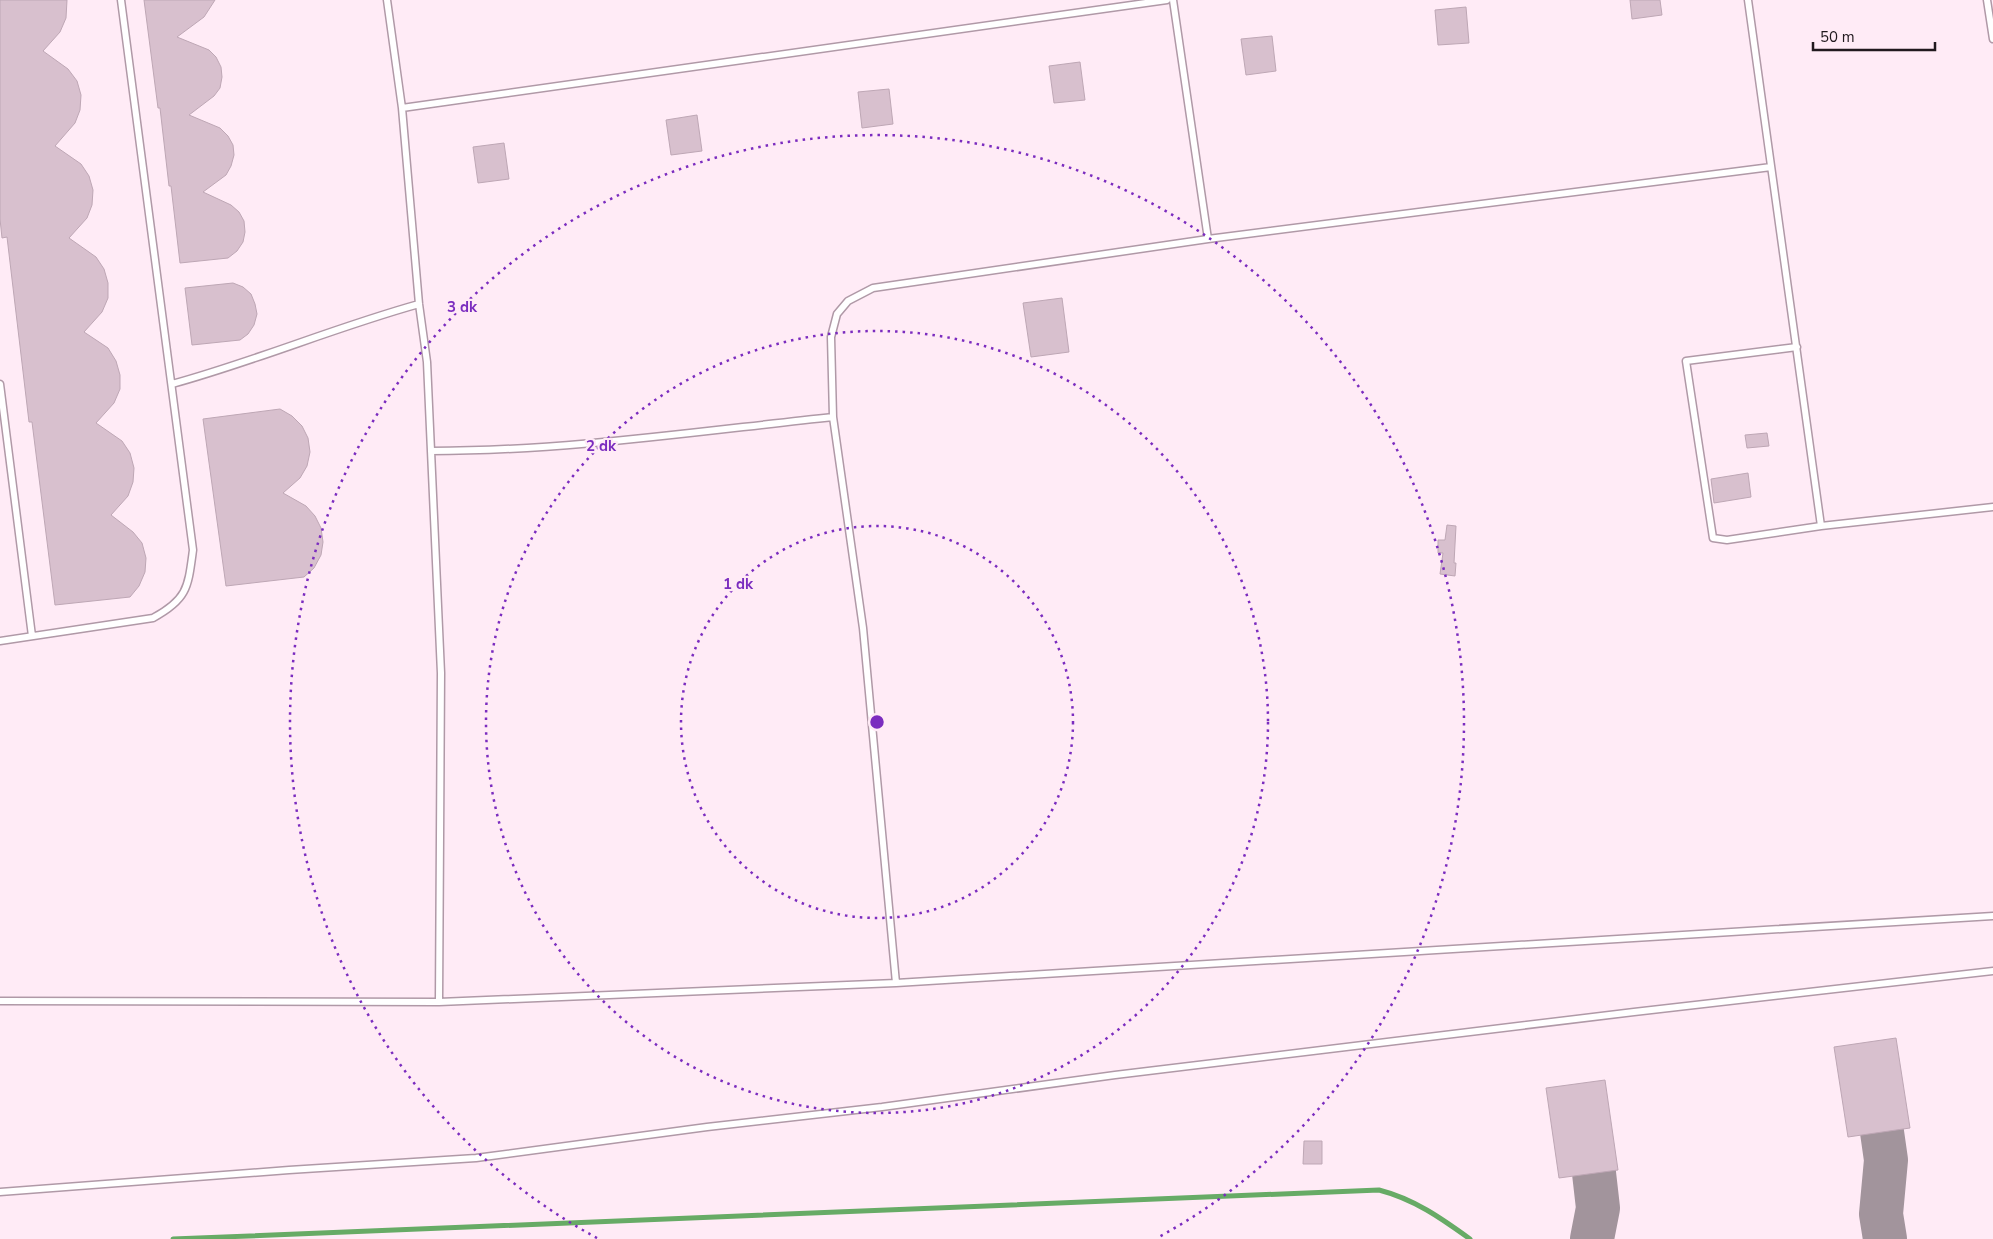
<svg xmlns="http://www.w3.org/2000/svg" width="1993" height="1239" font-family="'Nunito Sans',sans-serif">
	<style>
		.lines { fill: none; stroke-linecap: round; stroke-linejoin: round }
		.stream { stroke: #67ab66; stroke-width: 5 }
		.taxiway { stroke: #a2949c; stroke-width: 44 }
		.building { fill: #d8c0ce; stroke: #bea7b5 }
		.lane-casing { stroke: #b099a7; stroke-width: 9 }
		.lane { stroke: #fff; stroke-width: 6 }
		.ring { fill: none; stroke: #7b2cbf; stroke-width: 2.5; stroke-dasharray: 2.5 5 }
		.centre { fill: #7b2cbf; stroke: #ffebf6; stroke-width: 2.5 }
		.ring-label { font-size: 15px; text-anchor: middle; font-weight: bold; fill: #7b2cbf; stroke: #ffebf6; stroke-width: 4.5; stroke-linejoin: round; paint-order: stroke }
	</style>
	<rect width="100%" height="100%" fill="#ffebf6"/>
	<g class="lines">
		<path class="stream" d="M173,1239L1379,1190C1414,1199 1441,1218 1470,1239"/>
		<path class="taxiway" d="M1882,1132L1886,1160L1881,1214L1885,1239
			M1592,1239L1598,1208L1594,1173"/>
	</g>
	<path class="building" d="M0,0H67L66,18L60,32L43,51L68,69L77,81L81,95L80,110L75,123L55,146L81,164L89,176L93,190L92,205L87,218L69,238L96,257L104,269L108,283V298L102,312L84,332L108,348L116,361L120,375V389L114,403L96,423L122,441L130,453L134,468L133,482L128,496L111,515L133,532L142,543L146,558L145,572L139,586L130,597L55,605L32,422H29L7,237L2,238L0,219Z
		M144,0H215L204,17L177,37L209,50L216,57L221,67L222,77L220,88L214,96L189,115L220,128L228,136L233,145L234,155L231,166L226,175L203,192L231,205L239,212L244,221L245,232L243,242L237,251L228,258L180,263L171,186H169L160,108H158Z
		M1630,0H1660L1662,15L1632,19Z
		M1466,7L1469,43L1438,45L1435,10Z
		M1272,36L1276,71L1246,75L1241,39Z
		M1080,62L1085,100L1054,103L1049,66Z
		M889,89L893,124L862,128L858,92Z
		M697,115L702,151L671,155L666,120Z
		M504,143L509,179L478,183L473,147Z
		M233,283L243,287L251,294L255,304L257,314L254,325L248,334L240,340L192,345L185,288Z
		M1062,298L1069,352L1031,357L1023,303Z
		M280,409L292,416L302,426L308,438L310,452L307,466L300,478L283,493L306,506L315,516L321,528L323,542L321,555L314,568L304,577L226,586L203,419Z
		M1767,433L1769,446L1747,448L1745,435Z
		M1748,473L1751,497L1714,503L1711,479Z
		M1447,525L1456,526L1454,563H1456L1455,576L1440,574L1443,553H1438V540H1445Z
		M1896,1038L1910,1128L1848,1137L1834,1047Z
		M1605,1080L1618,1170L1559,1178L1546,1088Z
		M1304,1141H1322V1164H1303Z"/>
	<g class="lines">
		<g class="lane-casing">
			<path id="lane" d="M387,0L402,108L419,304L427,362L441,673L439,1002
				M1173,0L1208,239
				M1748,0L1821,526L1993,507
				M1987,0L1993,39
				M402,108L1167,0
				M1797,347L1686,361L1713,538L1727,540L1821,526
				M0,384L32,636
				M172,384C256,361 336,327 419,304
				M833,417L831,337L837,314L848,301L873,288L1208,239L1771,167
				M431,451C565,451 700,431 833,417L863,628L896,983
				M0,641L153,618C188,599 188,587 193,550L121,0
				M0,1001L439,1002L896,983L1993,916
				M0,1192L289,1170L476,1158L707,1127L882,1107L1115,1075L1634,1012L1993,971"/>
		</g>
		<use href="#lane" class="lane"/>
	</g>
	<g class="ring">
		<circle cx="877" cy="722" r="196"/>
		<circle cx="877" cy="722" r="391"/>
		<path d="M597 1238A587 587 0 1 1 1157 1238"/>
	</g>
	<circle cx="877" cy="722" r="8" class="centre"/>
	<g class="ring-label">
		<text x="462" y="312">3 dk</text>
		<text x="601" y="451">2 dk</text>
		<text x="738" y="589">1 dk</text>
	</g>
	<path d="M1813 42v8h122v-8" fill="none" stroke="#21191e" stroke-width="2.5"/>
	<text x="1820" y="42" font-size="15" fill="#21191e" stroke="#ffebf6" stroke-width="4" paint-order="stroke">50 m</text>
</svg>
